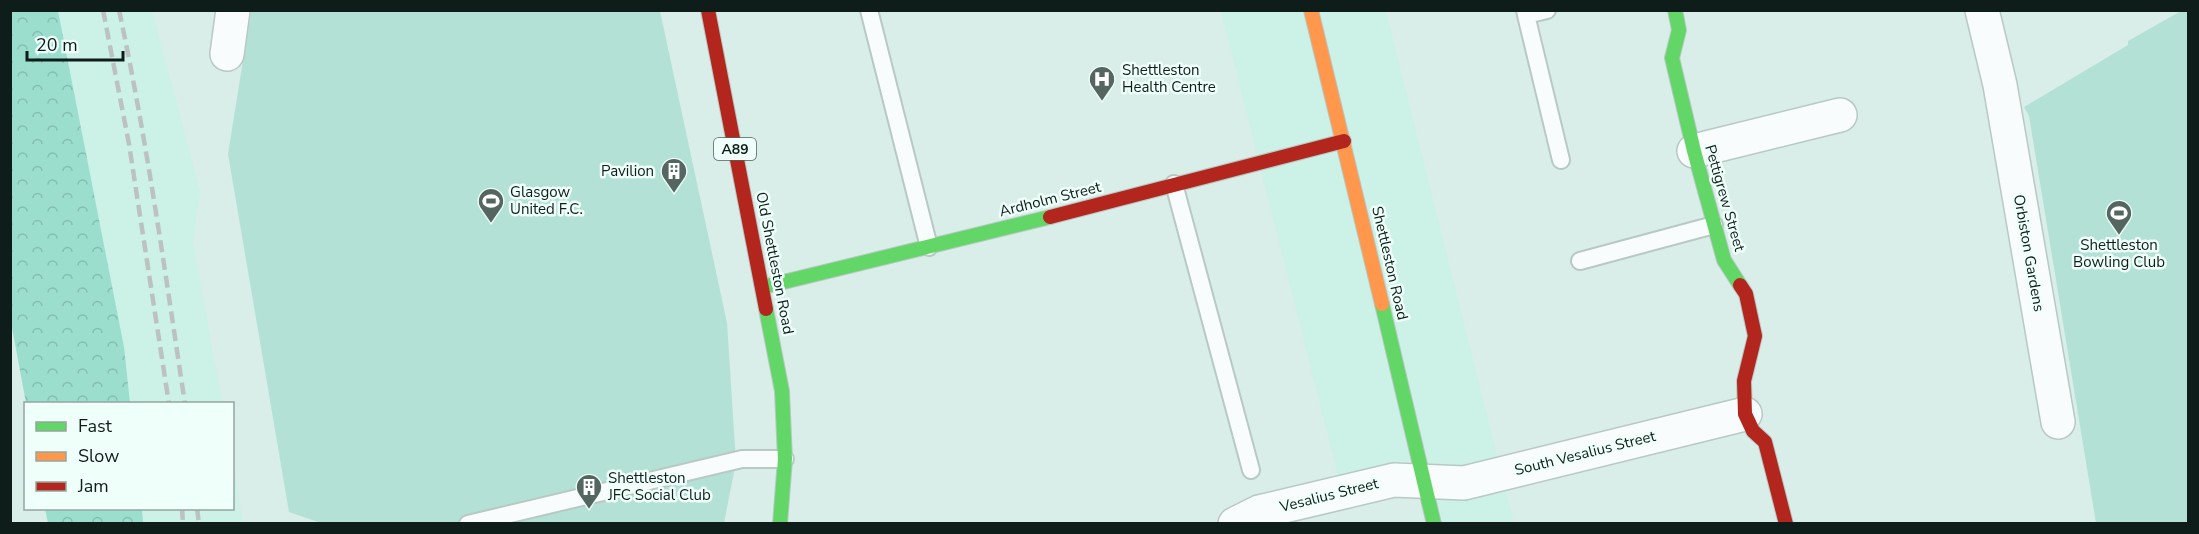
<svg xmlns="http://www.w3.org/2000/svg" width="2199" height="534" font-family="'Nunito Sans',sans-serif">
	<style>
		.built { fill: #ccf1e6 }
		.forest { fill: url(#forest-crowns) }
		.pitch { fill: #b4e1d5 }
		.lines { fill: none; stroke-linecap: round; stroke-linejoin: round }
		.lane-casing { stroke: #b8c9c4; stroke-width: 20 }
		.street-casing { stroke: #b8c9c4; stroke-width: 36 }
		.fast-casing { stroke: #b8c9c4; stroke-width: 16 }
		.slow-casing { stroke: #b8c9c4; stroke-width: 16 }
		.jam-casing { stroke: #b8c9c4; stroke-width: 16 }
		.lane { stroke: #f9fcfc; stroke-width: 16 }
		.street { stroke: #f9fcfc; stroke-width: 33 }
		.fast { stroke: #63d668; stroke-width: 14 }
		.slow { stroke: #ff974d; stroke-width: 14 }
		.jam { stroke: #b3261e; stroke-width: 14 }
		.rail { stroke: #bcc2c0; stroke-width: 4.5; stroke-dasharray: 12 6; stroke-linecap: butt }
		.labels { text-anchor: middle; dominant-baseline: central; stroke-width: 5; stroke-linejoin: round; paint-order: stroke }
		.shield { fill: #effffa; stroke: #52615c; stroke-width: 1.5 }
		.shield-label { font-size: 14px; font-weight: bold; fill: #0e1d19 }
		.poi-label { font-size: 15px; fill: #0e1d19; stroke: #effffa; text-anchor: start }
		.street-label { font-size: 15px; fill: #0e1d19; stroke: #effffa }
	</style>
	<defs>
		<pattern id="forest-crowns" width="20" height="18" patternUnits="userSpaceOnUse" patternTransform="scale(1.5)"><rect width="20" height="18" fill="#9bdece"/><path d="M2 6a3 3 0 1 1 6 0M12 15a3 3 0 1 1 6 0" fill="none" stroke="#84beb0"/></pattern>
	</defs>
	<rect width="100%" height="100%" fill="#d9eee8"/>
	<path class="built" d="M10,11H152L200,190L193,241L222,403H55Z
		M1221,11H1386L1514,523H1441L1426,456L1339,480Z
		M233,462L243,523H87L85,509L232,508Z"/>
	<path class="forest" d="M10,11H58L124,347L130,403H26L10,317Z
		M45,509H142L143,523H48Z"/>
	<path class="pitch" d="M251,11H660L727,323L736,462L724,523L324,524L289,512L228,154Z
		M2181,11H2188V523H2096L2029,116L2024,107L2128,45V41Z"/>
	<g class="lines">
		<g class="lane-casing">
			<path id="lane" d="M869,10L929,247
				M1525,10L1526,15L1547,10
				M1526,15L1561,160
				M1174,184L1251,470
				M1580,261L1714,225
				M468,524L742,459H785"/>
		</g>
		<g class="street-casing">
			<path id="street" d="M1982,10L2000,85L2058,422
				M227,54L233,10
				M1694,151L1840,115
				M1235,524L1259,512L1394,480L1464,483L1745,414"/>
		</g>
		<g class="fast-casing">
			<path id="fast" d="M1675,10L1679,30L1672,58L1694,151L1724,260L1740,285
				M763,287L1050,217
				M1382,304L1434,524
				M766,309L782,391L785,459L780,524"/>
		</g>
		<g class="slow-casing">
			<path id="slow" d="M1311,10L1382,304"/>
		</g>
		<g class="jam-casing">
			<path id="jam" d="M708,10L766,309
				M1050,217L1344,141
				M1740,285L1746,294L1755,336L1744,381L1745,414L1753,431L1765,442L1786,524"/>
		</g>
		<use href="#lane" class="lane"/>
		<use href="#street" class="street"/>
		<use href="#fast" class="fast"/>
		<use href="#slow" class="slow"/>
		<use href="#jam" class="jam"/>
		<path class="rail" d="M103,10L129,144L169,404
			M119,10C147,141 165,272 185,404
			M182,508L183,524
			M197,508L199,524"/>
	</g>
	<defs>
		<g id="hospital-pin" transform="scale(1.35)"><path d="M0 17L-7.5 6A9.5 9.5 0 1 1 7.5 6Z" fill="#556661" stroke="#effffa"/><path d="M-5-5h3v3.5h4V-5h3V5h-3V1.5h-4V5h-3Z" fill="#fff"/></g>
		<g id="building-pin" transform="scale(1.35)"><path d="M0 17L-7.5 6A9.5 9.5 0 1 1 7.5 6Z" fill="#556661" stroke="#effffa"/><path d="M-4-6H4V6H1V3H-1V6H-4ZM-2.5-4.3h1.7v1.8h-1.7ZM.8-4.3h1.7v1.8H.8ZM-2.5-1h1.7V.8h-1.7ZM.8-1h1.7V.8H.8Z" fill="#fff"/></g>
		<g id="stadium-pin" transform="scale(1.35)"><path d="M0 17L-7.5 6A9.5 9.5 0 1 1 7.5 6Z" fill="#556661" stroke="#effffa"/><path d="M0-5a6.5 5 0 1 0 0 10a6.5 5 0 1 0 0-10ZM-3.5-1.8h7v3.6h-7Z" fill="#fff"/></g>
	</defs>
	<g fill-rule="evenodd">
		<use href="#hospital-pin" x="1102" y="79"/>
		<use href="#building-pin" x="674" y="171"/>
		<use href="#stadium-pin" x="491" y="201"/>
		<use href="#stadium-pin" x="2119" y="213"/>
		<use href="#building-pin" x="589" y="487"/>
	</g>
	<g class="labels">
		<rect class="shield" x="714" y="138" width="42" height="22" rx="4.5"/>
		<g class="shield-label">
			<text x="735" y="149">A89</text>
		</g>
		<g class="poi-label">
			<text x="1122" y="70">Shettleston<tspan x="1122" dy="17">Health Centre</tspan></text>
			<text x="654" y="171" text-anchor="end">Pavilion</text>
			<text x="510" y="192">Glasgow<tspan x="510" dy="17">United F.C.</tspan></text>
			<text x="2119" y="245" text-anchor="middle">Shettleston<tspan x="2119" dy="17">Bowling Club</tspan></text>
			<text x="608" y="478">Shettleston<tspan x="608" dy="17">JFC Social Club</tspan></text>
		</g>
		<g class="street-label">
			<text transform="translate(1725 198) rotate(74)">Pettigrew Street</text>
			<text transform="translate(1050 199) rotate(-14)">Ardholm Street</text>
			<text transform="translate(2029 253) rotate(80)">Orbiston Gardens</text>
			<text transform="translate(775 263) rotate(79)">Old Shettleston Road</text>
			<text transform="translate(1390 263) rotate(77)">Shettleston Road</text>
			<text transform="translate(1585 453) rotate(-14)">South Vesalius Street</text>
			<text transform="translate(1329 495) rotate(-14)">Vesalius Street</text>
		</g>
	</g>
	<rect width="2199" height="534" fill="none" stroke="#0e1d19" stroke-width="24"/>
	<rect x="24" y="402" width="210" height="108" fill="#effffa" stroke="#95a5a0" stroke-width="1.5"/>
	<rect x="36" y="422" width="30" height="9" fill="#63d668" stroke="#95a5a0" stroke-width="1.5"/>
	<text x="78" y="432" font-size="18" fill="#0e1d19">Fast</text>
	<rect x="36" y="452" width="30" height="9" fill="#ff974d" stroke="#95a5a0" stroke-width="1.5"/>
	<text x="78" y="462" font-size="18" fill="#0e1d19">Slow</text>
	<rect x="36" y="482" width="30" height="9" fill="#b3261e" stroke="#95a5a0" stroke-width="1.5"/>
	<text x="78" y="492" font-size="18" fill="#0e1d19">Jam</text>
	<path d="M27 51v9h96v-9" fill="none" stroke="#0e1d19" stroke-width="3"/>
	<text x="36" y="51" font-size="18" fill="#0e1d19" stroke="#effffa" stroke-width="4.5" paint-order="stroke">20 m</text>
</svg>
